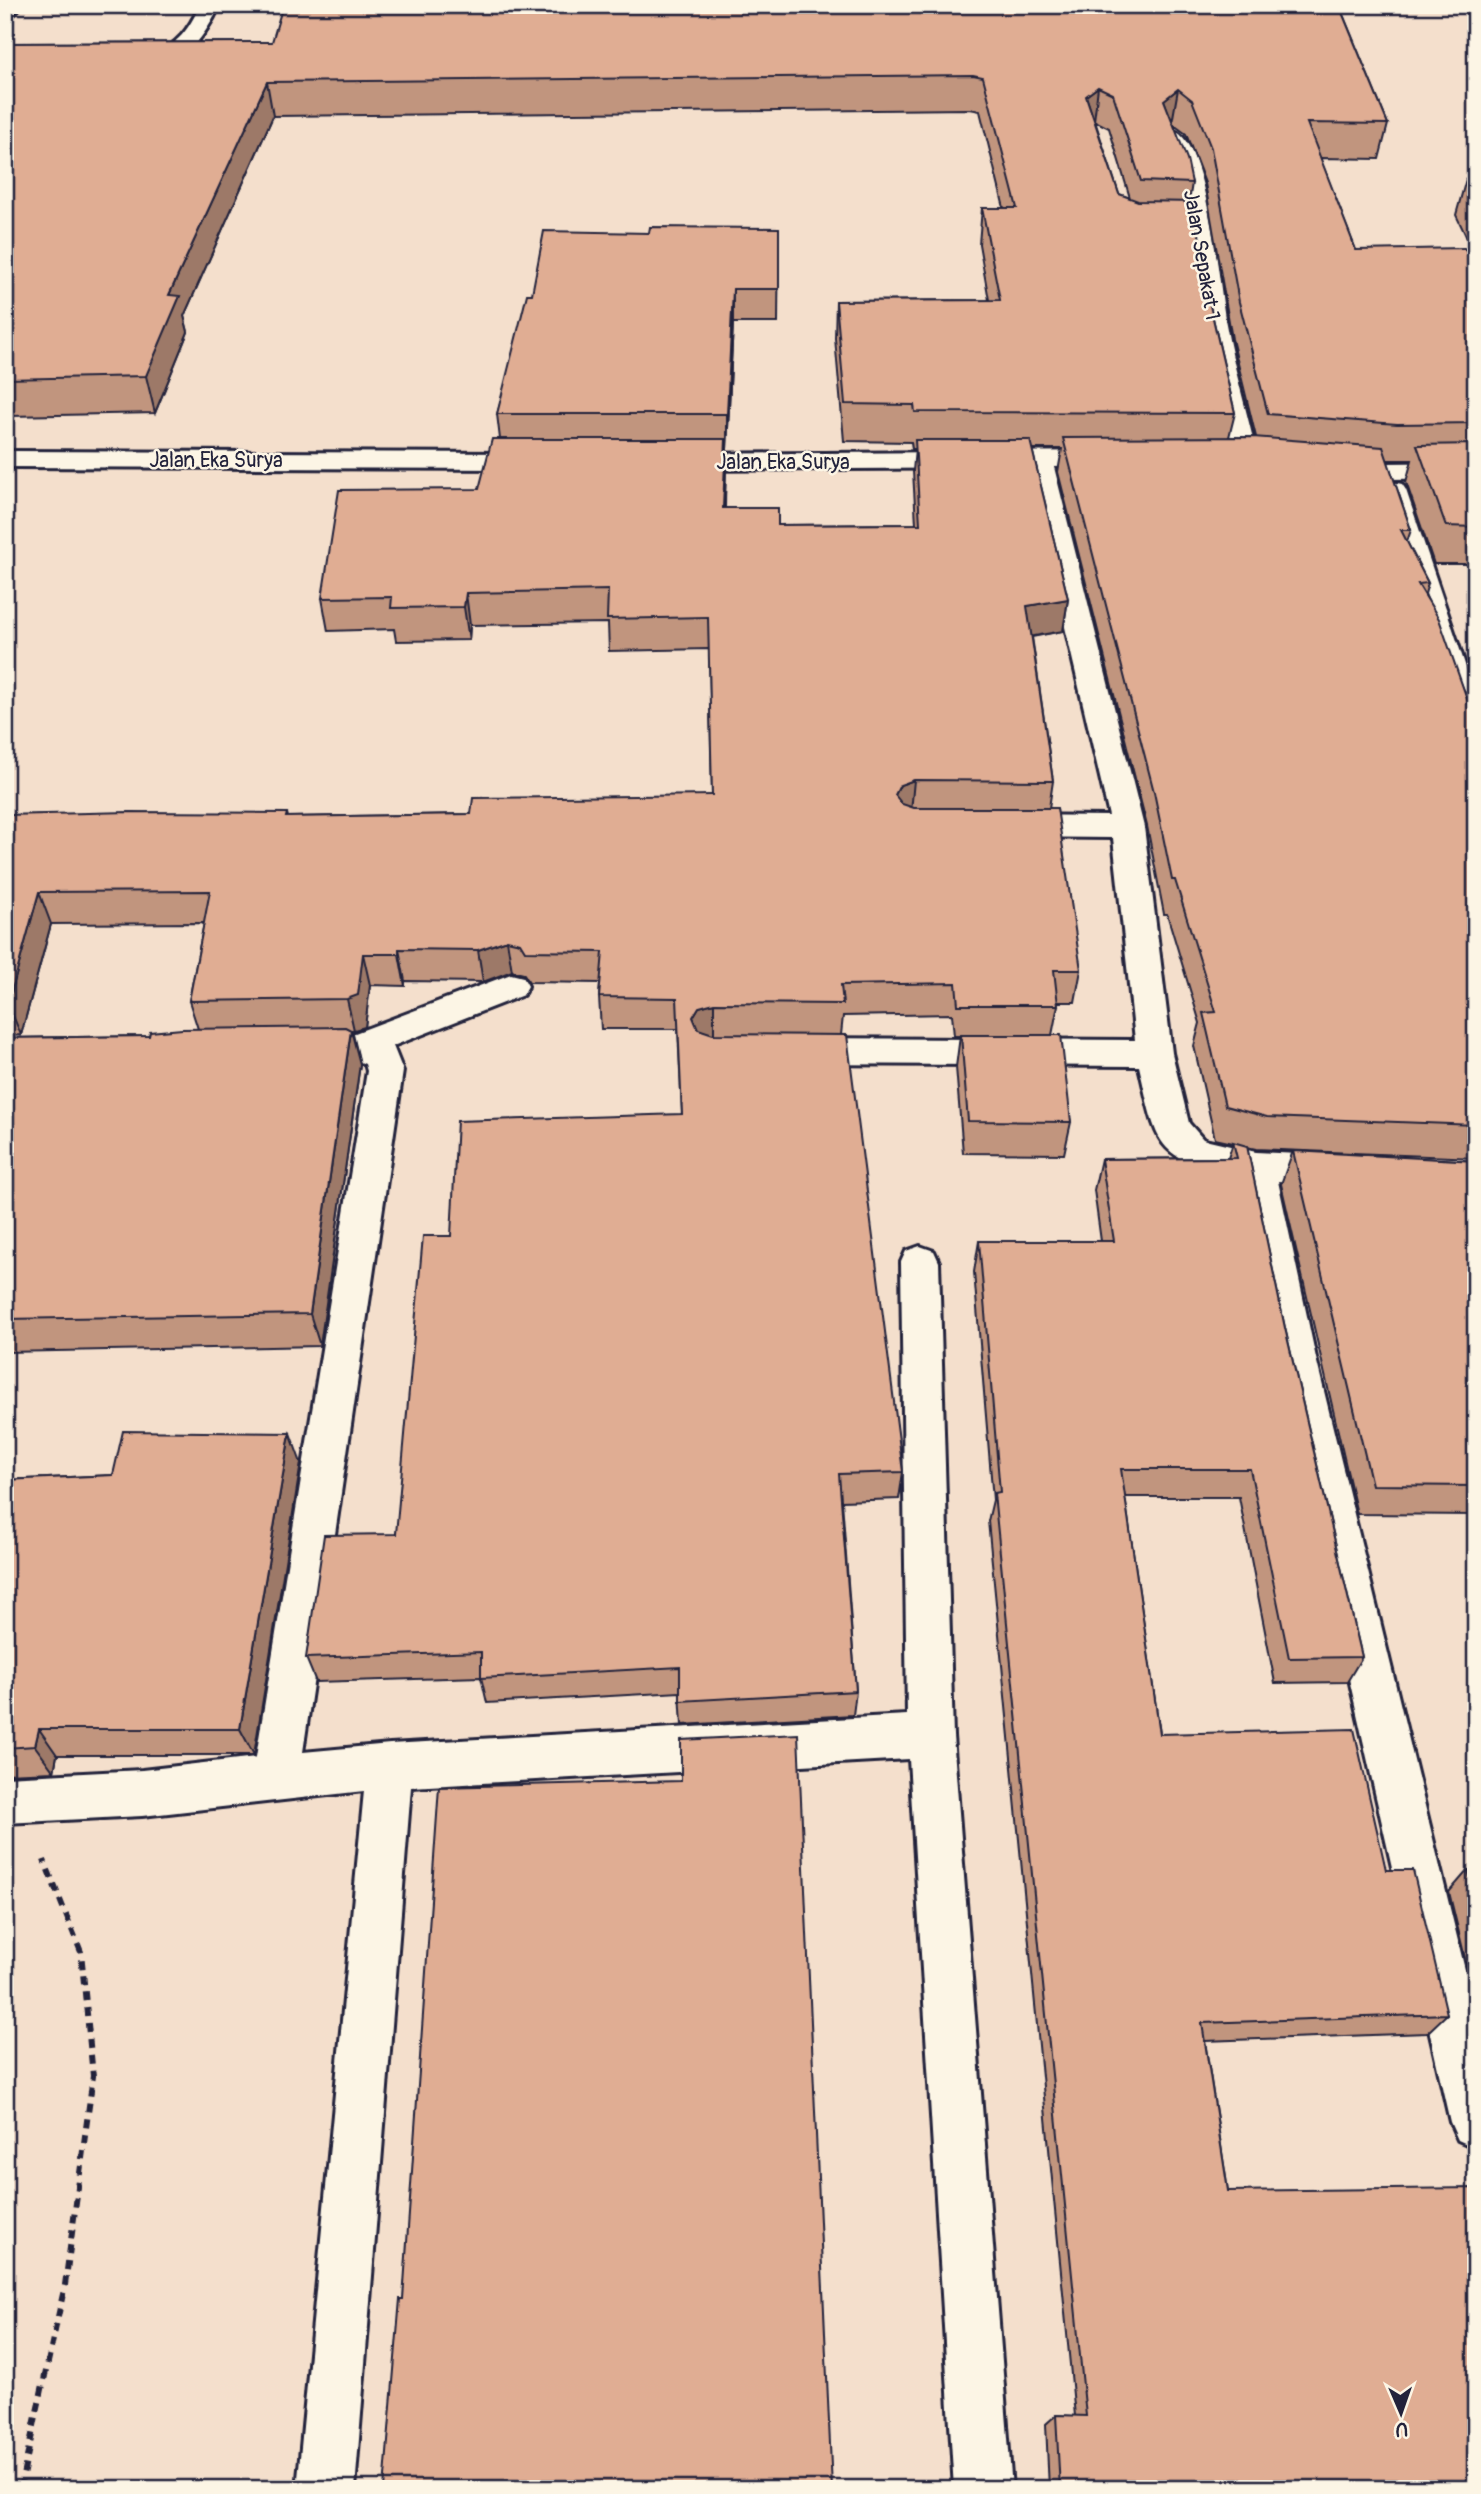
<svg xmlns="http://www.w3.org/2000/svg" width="1481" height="2494" viewBox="0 0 1481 2494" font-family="Pangolin,sans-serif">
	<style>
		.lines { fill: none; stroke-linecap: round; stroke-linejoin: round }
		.minor-casing { stroke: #22223b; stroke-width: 6 }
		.major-casing { stroke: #22223b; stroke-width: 6 }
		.path { stroke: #22223b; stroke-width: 6; stroke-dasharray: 9 7; stroke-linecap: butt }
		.minor { fill: #fcf5e5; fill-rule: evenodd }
		.major { fill: #fedd96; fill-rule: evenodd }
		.wall { fill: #c1957e; stroke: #22223b; stroke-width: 2; fill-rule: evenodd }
		.shaded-wall { fill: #9d7967; stroke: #22223b; stroke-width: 2 }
		.building { fill: #e0ad93; stroke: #22223b; stroke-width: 2 }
		.labels { text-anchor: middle; stroke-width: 5; stroke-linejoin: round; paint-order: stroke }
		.far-street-label { font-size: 21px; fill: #22223b; stroke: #fcf5e5 }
	</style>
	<rect width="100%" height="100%" fill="#f4dfcc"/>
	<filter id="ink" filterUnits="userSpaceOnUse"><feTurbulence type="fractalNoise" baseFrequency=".0143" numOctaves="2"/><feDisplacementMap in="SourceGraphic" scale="14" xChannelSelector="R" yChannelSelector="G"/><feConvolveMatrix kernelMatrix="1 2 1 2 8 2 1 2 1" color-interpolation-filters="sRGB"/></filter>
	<g filter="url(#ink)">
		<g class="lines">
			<defs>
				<g id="minor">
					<path d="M 200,5 L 220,5 C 206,36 176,78 136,68 L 133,64 C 138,57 145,57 153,54 C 178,45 189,29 200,5 Z"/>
					<path d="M 1174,131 C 1207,140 1220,291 1226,324 C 1234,369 1248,415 1258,460 L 1254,466 L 1236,466 L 1232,460 L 1202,324 L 1190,228 L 1183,193 L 1163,138 Z"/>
					<polygon points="5,451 540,453 549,455 553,461 549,467 540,469 5,467"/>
					<path d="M 1114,451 L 1123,453 L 1127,459 L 1123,465 L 1054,467 L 1144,827 L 1172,1053 L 1189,1123 L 1203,1139 L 1209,1141 L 1256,1152 L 1341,1156 L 1354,1160 L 1360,1170 L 1354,1180 L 1341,1184 L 1278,1181 L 1316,1358 L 1476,2015 L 1476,2148 L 1458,2140 L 1450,2122 L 1276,1358 L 1239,1177 C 1154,1157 1158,1148 1139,1066 L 796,1064 L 783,1060 L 778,1051 L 783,1042 L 796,1038 L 1135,1040 L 1113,838 L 1008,837 L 997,834 L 992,826 L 997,818 L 1008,815 L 1109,816 L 1028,468 L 673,470 L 664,468 L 660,462 L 664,456 L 673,454 Z"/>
					<polygon points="1338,459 1386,463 1476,462 1476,478 1386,479 1329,473 1325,467 1329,461"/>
					<polygon points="1392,482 1402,484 1406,490 1476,697 1476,753 1465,750 1461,743 1378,490 1382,484"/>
					<path d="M 511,974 L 523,977 L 528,986 L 523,995 L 393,1046 L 403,1071 L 303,1752 L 390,1744 L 907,1715 L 901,1262 L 906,1251 L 920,1246 L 934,1251 L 939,1262 L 953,1736 L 1012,2489 L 954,2489 L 909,1759 L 411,1787 L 355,2489 L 297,2489 L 364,1791 L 142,1816 L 5,1823 L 5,1777 L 142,1770 L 256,1757 L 367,1071 L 365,1064 C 342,1053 314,1064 289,1056 L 284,1047 L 289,1038 L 302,1034 L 355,1033 Z"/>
				</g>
				<polygon id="major" points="5,5 22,5 12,16 5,18"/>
			</defs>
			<use href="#minor" class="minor-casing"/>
			<use href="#major" class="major-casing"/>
			<polyline class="path" points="20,2489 65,2285 93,2076 81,1952 44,1860"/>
			<use href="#minor" class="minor"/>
			<use href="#major" class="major"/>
		</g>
		<g class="wall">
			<path d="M 1339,5 L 1388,124 L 1379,159 L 1320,158 L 1356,250 L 1476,268 L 1476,564 L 1434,564 L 1406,482 L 1412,460 L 1387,460 L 1411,530 L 1407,542 L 1428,583 L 1425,594 L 1476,720 L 1476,1158 L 1256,1149 L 1247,1147 L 1285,1328 L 1362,1657 L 1347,1682 L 1275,1683 L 1239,1497 L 1125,1497 L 1160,1734 L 1386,1870 L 1447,2014 L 1427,2033 L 1205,2041 L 1228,2191 L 1476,2489 L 1049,2489 L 1046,2424 L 1056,2415 L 1075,2416 L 988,1521 L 993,1500 L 974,1272 L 979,1241 L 1101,1241 L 1094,1190 L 1101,1159 L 1228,1158 L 1233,1143 L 1215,1139 L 1194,1046 L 1200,1023 L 1167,914 L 1164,914 L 1147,826 L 1058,472 L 1062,449 L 1032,449 L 1068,599 L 1063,631 L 1032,637 L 1053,781 L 1049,808 L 1081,970 L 1075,1002 L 1057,1002 L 1058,1005 L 1052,1035 L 1071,1122 L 1064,1154 L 963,1153 L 956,1067 L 960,1036 L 954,1036 L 952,1014 L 843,1016 L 841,1035 L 903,1472 L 899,1499 L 842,1501 L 856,1691 L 853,1715 L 682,1725 L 680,1692 L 487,1703 L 481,1677 L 316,1682 L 306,1658 L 396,1534 L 451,1236 L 682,1114 L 678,1029 L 601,1029 L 599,997 L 600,983 L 529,982 L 524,974 L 512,971 L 483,982 L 405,981 L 405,986 L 370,985 L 365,1027 L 352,1030 L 360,1064 L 320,1346 L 5,1352 L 5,1038 L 149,1036 L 198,1029 L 189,1001 L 204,923 L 51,924 L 21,1035 L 5,1036 L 5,815 L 287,813 L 288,817 L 471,814 L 712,795 L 709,649 L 609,651 L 608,623 L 470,625 L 469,640 L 396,641 L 394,629 L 328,631 L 322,598 L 479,489 L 500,439 L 497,414 L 532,294 L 649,233 L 779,228 L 778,323 L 733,323 L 727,449 L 726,449 L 725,508 L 778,525 L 916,524 L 913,471 L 915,449 L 912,449 L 911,442 L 844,441 L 835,338 L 836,301 L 989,300 L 979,244 L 982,208 L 1004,208 L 980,111 L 970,109 L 273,116 L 184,316 L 188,332 L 155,413 L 10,416 L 5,429 L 5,43 L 272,42 ZM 1095,121 L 1109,128 L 1130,198 L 1119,194 ZM 1174,125 L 1186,134 L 1205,183 L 1232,339 L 1256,437 L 1229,437 L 1235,413 L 1206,288 L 1189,202 L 1192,183 Z"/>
			<polygon points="1466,179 1476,180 1476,257 1456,215"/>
			<polygon points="1293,1151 1476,1161 1476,1515 1357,1514 1281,1184"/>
			<polygon points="301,1463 254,1755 57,1755 54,1772 5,1774 5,1480 113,1475"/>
			<polygon points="1468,1870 1476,1870 1476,2003 1449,1892"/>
		</g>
		<g class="shaded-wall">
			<polygon points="267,82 273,116 184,316 188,332 155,413 146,376 169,295"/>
			<polygon points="1098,87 1094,121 1086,96"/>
			<polygon points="1178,89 1172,123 1164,100"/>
			<polygon points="733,289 733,323 727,449 727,414"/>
			<polygon points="5,400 10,416 5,429"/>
			<polygon points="726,439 726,471 723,540 723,508"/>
			<polygon points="466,593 470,625 469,640 464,607"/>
			<polygon points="1068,599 1063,631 1023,638 1027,606"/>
			<polygon points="914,780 911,812 898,817 895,795 900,785"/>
			<polygon points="39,892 51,924 21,1035 8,1004"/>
			<polygon points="507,940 512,971 483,982 478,950"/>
			<polygon points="399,949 405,981 405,986 399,954"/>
			<polygon points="363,954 370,985 365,1027 354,1030 347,999"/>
			<polygon points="714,1003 714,1034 700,1038 693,1017 699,1007"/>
			<polygon points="351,1030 360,1064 320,1346 310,1314"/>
			<polygon points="290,1433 301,1463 254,1755 240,1729"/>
			<polygon points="39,1729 57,1755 54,1772 35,1746"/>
		</g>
		<g class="building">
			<polygon points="283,5 1339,5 1388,124 1307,123 1356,250 1464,248 1476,268 1476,423 1397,424 1268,414 1239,302 1211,148 1192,100 1178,89 1164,100 1187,159 1192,183 1141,181 1113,94 1098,87 1086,96 1119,194 1138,201 1195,202 1206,288 1235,413 915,412 914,405 845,404 836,301 1000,300 982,208 1017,208 983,77 973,75 267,82 169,295 180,296 146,376 5,379 5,43 272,42"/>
			<polygon points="1466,179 1476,180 1476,199"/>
			<polygon points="650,227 779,228 779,289 733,289 727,414 497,414 527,294 532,294 544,231 649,233"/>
			<polygon points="1253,437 1383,447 1411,530 1401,530 1428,583 1418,584 1439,619 1471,710 1476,720 1476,1125 1267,1117 1225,1106 1203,1013 1216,1012 1175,880 1172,880 1154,792 1063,438"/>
			<polygon points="492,439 726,439 723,508 778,508 778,525 920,524 915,440 1030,440 1068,599 1027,606 1053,781 914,780 900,785 895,795 902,804 914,808 1057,808 1081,970 1054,970 1058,1005 958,1005 956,983 841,985 843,1004 714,1003 699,1007 693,1017 698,1029 713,1034 847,1035 903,1472 839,1474 856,1691 680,1701 680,1667 481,1678 481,1652 306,1658 324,1535 396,1534 423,1236 451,1236 457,1121 682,1114 677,998 599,997 603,952 525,951 520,943 507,940 478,950 399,949 399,954 363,954 358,995 347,999 189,1001 210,891 39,892 8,1004 5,1004 5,815 130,812 287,813 286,817 471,814 473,798 712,795 708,617 607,619 608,590 466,593 464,607 391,608 392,597 322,598 339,490 479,489"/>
			<polygon points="1476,444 1476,527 1446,526 1417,445"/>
			<polygon points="345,1027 351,1030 310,1314 5,1319 5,1038 149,1036 150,1032 182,1029"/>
			<polygon points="961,1035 1061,1035 1071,1122 968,1121"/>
			<polygon points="1233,1142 1247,1146 1285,1328 1362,1657 1289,1658 1250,1469 1121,1469 1160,1734 1354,1729 1386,1870 1413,1870 1447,2014 1202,2023 1228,2191 1476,2188 1476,2489 1060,2489 1056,2415 1086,2416 994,1493 1000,1492 979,1241 1114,1241 1101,1159 1237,1158"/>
			<polygon points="1293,1151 1476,1161 1476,1486 1372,1485"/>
			<polygon points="123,1431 290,1433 240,1729 39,1729 35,1746 5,1748 5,1480 113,1475"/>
			<polygon points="798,1734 832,2489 384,2489 400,2299 403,2299 439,1787 681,1781 681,1740"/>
			<polygon points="1468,1870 1476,1870 1476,1901"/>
		</g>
	</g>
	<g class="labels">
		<g class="far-street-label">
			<text transform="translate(1202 255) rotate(80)" y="7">Jalan Sepakat 1</text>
			<text x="216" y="467">Jalan Eka Surya</text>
			<text x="783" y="469">Jalan Eka Surya</text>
		</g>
	</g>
	<rect width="1481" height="2494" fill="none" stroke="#fcf5e5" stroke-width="28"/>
	<rect x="14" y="14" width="1453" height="2466" fill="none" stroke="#22223b" stroke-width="2.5" filter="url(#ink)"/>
	<g transform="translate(1401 2413) rotate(178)" stroke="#fcf5e5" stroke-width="5" paint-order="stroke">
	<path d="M0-5L12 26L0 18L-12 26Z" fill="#22223b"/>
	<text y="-10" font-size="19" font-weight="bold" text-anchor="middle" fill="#22223b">U</text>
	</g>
</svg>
